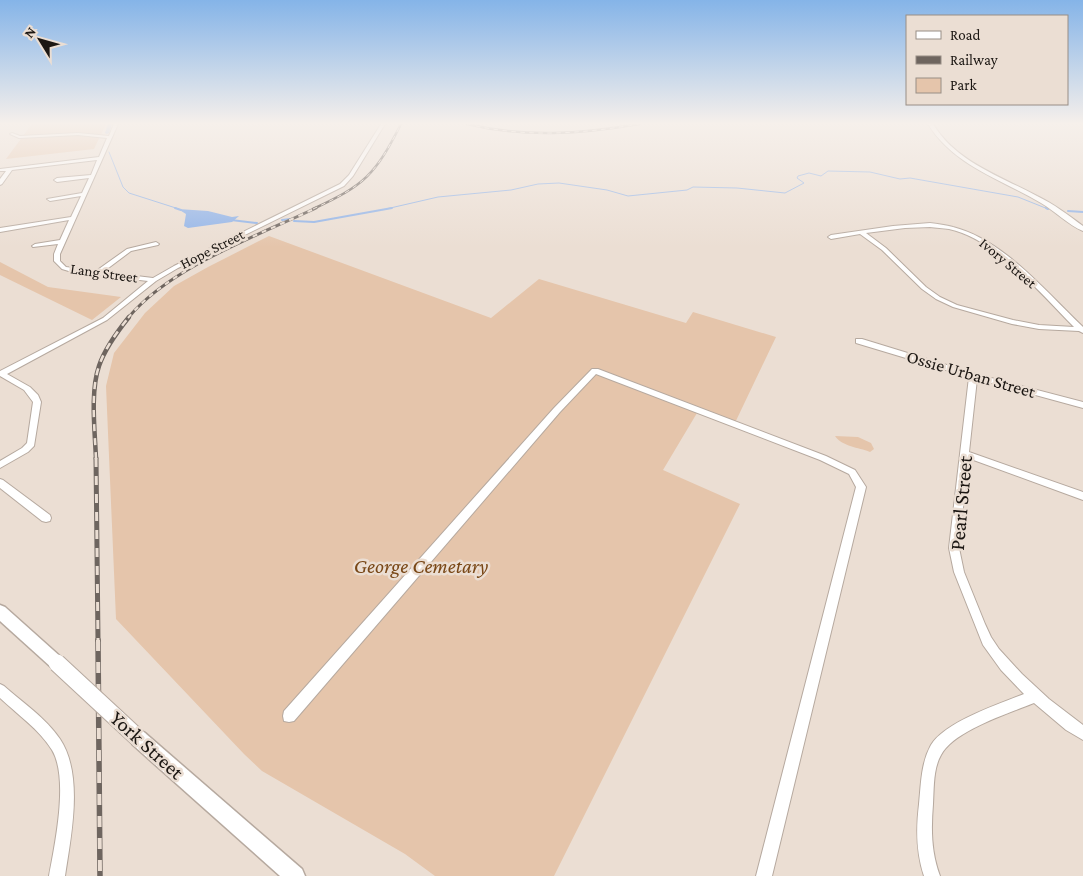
<svg xmlns="http://www.w3.org/2000/svg" width="1083" height="876" viewBox="0 0 1083 876" font-family="'Crimson Pro',serif">
	<style>
		.green { fill: #e5c5ab }
		.water { fill: #92b4e8 }
		.lines { fill: none; stroke-linecap: round; stroke-linejoin: round }
		.stream-far1 { stroke: #92b4e8; stroke-width: 1 }
		.stream { stroke: #92b4e8; stroke-width: 2 }
		.canal { fill: #92b4e8; fill-rule: evenodd }
		.minor-casing { stroke: #b6a99f; stroke-width: 2 }
		.tertiary-casing { stroke: #b6a99f; stroke-width: 2 }
		.secondary-casing { stroke: #b6a99f; stroke-width: 3 }
		.minor { fill: #fff; fill-rule: evenodd }
		.tertiary { fill: #fff; fill-rule: evenodd }
		.secondary { fill: #fff; fill-rule: evenodd }
		.rail-far4-casing { stroke: #6e655f; stroke-width: 2.5 }
		.rail-far3-casing { stroke: #6e655f; stroke-width: 3 }
		.rail-far2-casing { stroke: #6e655f; stroke-width: 4.5 }
		.rail-far1-casing { stroke: #6e655f; stroke-width: 5 }
		.rail-casing { stroke: #6e655f; stroke-width: 5.5 }
		.rail-far4 { stroke: #ebded3; stroke-width: 1; stroke-dasharray: 4.5; stroke-linecap: butt }
		.rail-far3 { stroke: #ebded3; stroke-width: 2; stroke-dasharray: 5; stroke-linecap: butt }
		.rail-far2 { stroke: #ebded3; stroke-width: 2.5; stroke-dasharray: 7; stroke-linecap: butt }
		.rail-far1 { stroke: #ebded3; stroke-width: 3; stroke-dasharray: 9; stroke-linecap: butt }
		.rail { stroke: #ebded3; stroke-width: 4; stroke-dasharray: 11; stroke-linecap: butt }
		.secondary-bridge-casing { stroke: #b6a99f; stroke-width: 19; stroke-linecap: butt }
		.secondary-bridge { stroke: #fff; stroke-width: 17 }
		.labels { text-anchor: middle; stroke-width: 5; stroke-linejoin: round; paint-order: stroke }
		.far-street-label { font-size: 15px; fill: #1c1713; stroke: #ebded3 }
		.street-label { font-size: 18px; fill: #1c1713; stroke: #ebded3 }
		.near-street-label { font-size: 21px; fill: #1c1713; stroke: #ebded3 }
		.near-park-label { font-size: 21px; font-style: italic; fill: #794716; stroke: #ebded3 }
	</style>
	<rect width="100%" height="100%" fill="#ebded3"/>
	<g class="green">
		<polygon points="32,124 106,124 94,149 6,159"/>
		<polygon points="269,236 491,318 539,279 686,323 693,312 776,337 733,427 697,413 663,470 740,504 554,876 435,876 405,854 262,771 244,754 116,619 106,386 114,353 145,313 174,286 208,267"/>
		<polygon points="0,262 48,287 121,297 92,320 0,275"/>
		<path d="M 835,436 L 858,437 L 871,443 L 874,449 L 870,452 C 858,447 843,447 835,436 Z"/>
	</g>
	<polygon class="water" points="178,209 208,211 232,217 239,216 232,222 188,228 184,226 186,214"/>
	<g class="lines">
		<g class="stream-far1">
			<polyline points="109,152 123,187 129,193 179,209"/>
			<polyline points="386,209 438,197 511,190 538,184 559,183 607,190 628,196 687,190 693,187 737,188 785,193 804,183 797,178 798,176 809,173 821,176 828,171 870,172 900,179 910,178 1018,197 1048,209"/>
		</g>
		<g class="stream">
			<polyline points="175,208 181,210"/>
			<polyline points="1046,208 1048,209"/>
			<polyline points="1068,211 1083,212"/>
			<polyline points="231,220 257,223"/>
			<polyline points="282,220 290,219"/>
			<polyline points="294,221 314,222 392,208"/>
		</g>
		<polygon class="canal" points="108,124 112,124 109,133 107,134 105,133"/>
		<defs>
			<g id="minor">
				<polygon points="114,124 118,124 60,254 60,261 66,267 96,271 127,249 156,242 159,244 158,245 131,251 103,272 153,278 174,266 340,184 349,175 381,124 385,124 353,176 344,186 178,268 156,281 107,320 7,374 30,387 38,395 41,402 34,446 28,452 0,468 0,461 22,448 27,443 33,402 24,390 0,376 0,371 103,318 148,281 72,272 62,269 54,261 54,254 58,244 33,247 32,246 35,244 60,240 69,220 0,232 0,228 71,217 81,196 50,201 47,199 82,193 89,178 57,182 54,180 57,178 91,175 97,160 12,170 2,184 0,185 0,179 6,171 0,171 0,169 99,157 107,138 78,135 19,138 10,134 12,133 20,136 78,133 109,136"/>
				<path d="M 930,223 C 938,224 946,225 953,227 C 1004,240 1046,292 1083,327 L 1083,333 L 1079,331 L 1039,329 L 1012,324 L 953,307 L 936,299 L 922,289 L 882,250 L 860,234 L 831,239 L 828,237 L 831,235 L 893,226 ZM 930,227 C 936,228 943,228 949,229 C 996,239 1041,294 1074,327 L 1039,325 L 1013,320 L 957,305 L 940,297 L 926,287 L 886,248 L 866,233 L 905,228 Z"/>
				<path d="M 856,339 L 862,339 L 976,374 L 1083,402 L 1083,408 L 977,379 L 969,452 L 1083,492 L 1083,500 L 968,458 L 959,548 L 964,572 L 985,624 L 991,637 L 999,649 L 1022,674 L 1049,699 L 1083,725 L 1083,740 L 1066,730 L 1034,703 C 1009,713 953,731 941,755 C 933,769 934,788 933,804 C 931,829 931,852 940,876 L 924,876 C 916,852 916,829 919,804 C 921,784 921,763 931,745 C 945,722 999,704 1024,694 L 1001,670 L 983,645 L 954,572 L 949,548 L 969,377 L 856,343 Z"/>
				<polygon points="592,369 598,369 826,456 855,470 866,487 772,876 756,876 856,487 849,474 820,460 596,374 560,412 294,721 289,722 284,721 283,716 284,711 554,408"/>
				<polygon points="0,479 3,480 50,515 51,518 50,521 46,522 42,521 0,488"/>
				<path d="M 0,684 L 4,686 C 23,703 46,718 60,739 C 84,775 71,836 65,876 L 49,876 C 55,844 69,778 52,750 C 39,729 18,715 0,698 Z"/>
			</g>
			<path id="tertiary" d="M 928,124 L 933,124 C 956,162 1000,176 1037,196 C 1054,204 1068,215 1083,226 L 1083,231 C 1068,225 1055,211 1041,203 C 1001,179 954,166 928,124 Z"/>
			<g id="secondary">
				<polygon points="0,605 5,607 62,658 65,663 62,668 57,671 52,668 0,621"/>
				<polygon points="139,731 145,733 302,869 305,876 280,876 133,745 131,739 133,733"/>
			</g>
		</defs>
		<use href="#minor" class="minor-casing"/>
		<use href="#tertiary" class="tertiary-casing"/>
		<use href="#secondary" class="secondary-casing"/>
		<use href="#minor" class="minor"/>
		<use href="#tertiary" class="tertiary"/>
		<use href="#secondary" class="secondary"/>
		<defs>
			<g id="rail-far4">
				<path d="M 467,124 C 525,138 581,134 639,124"/>
				<path d="M 313,209 C 365,185 375,175 401,124"/>
			</g>
			<path id="rail-far3" d="M 128,318 C 170,267 257,236 316,208"/>
			<path id="rail-far2" d="M 96,459 C 95,432 90,392 99,366 C 105,348 117,332 129,317"/>
			<polyline id="rail-far1" points="96,458 98,641"/>
			<polyline id="rail" points="98,640 100,876"/>
		</defs>
		<use href="#rail-far4" class="rail-far4-casing"/>
		<use href="#rail-far3" class="rail-far3-casing"/>
		<use href="#rail-far2" class="rail-far2-casing"/>
		<use href="#rail-far1" class="rail-far1-casing"/>
		<use href="#rail" class="rail-casing"/>
		<use href="#rail-far4" class="rail-far4"/>
		<use href="#rail-far3" class="rail-far3"/>
		<use href="#rail-far2" class="rail-far2"/>
		<use href="#rail-far1" class="rail-far1"/>
		<use href="#rail" class="rail"/>
		<defs>
			<polyline id="secondary-bridge" points="57,663 139,739"/>
		</defs>
		<use href="#secondary-bridge" class="secondary-bridge-casing"/>
		<use href="#secondary-bridge" class="secondary-bridge"/>
	</g>
	<linearGradient id="sky" x2="0" y2="1"><stop stop-color="#85b4e8"/><stop offset="0.5" stop-color="#f6f0eb"/><stop offset="1" stop-color="#f6f0eb" stop-opacity="0"/></linearGradient>
	<rect width="1083" height="247" fill="url(#sky)"/>
	<g class="labels">
		<g class="far-street-label">
			<text transform="translate(212 249) rotate(-27)" y="5">Hope Street</text>
			<text transform="translate(1008 263) rotate(40)" y="5">Ivory Street</text>
			<text transform="translate(104 273) rotate(8)" y="5">Lang Street</text>
		</g>
		<g class="street-label">
			<text transform="translate(971 374) rotate(16)" y="6">Ossie Urban Street</text>
		</g>
		<g class="near-street-label">
			<text transform="translate(961 503) rotate(-85)" y="7">Pearl Street</text>
			<text transform="translate(147 745) rotate(42)" y="7">York Street</text>
		</g>
		<g class="near-park-label">
			<text x="421" y="573">George Cemetary</text>
		</g>
	</g>
	<rect x="906" y="15" width="162" height="90" fill="#ebded3" stroke="#988e86"/>
	<rect x="916" y="31" width="25" height="8" fill="#ffffff" stroke="#988e86"/>
	<text x="950" y="40" font-size="15" fill="#1c1713">Road</text>
	<rect x="916" y="56" width="25" height="8" fill="#6e655f" stroke="#988e86"/>
	<text x="950" y="65" font-size="15" fill="#1c1713">Railway</text>
	<rect x="916" y="78" width="25" height="15" fill="#e5c5ab" stroke="#988e86"/>
	<text x="950" y="90" font-size="15" fill="#1c1713">Park</text>
	<g transform="translate(40 40) rotate(307)" stroke="#ebded3" stroke-width="4" paint-order="stroke">
	<path d="M0-4L9 19L0 12L-9 19Z" fill="#1c1713"/>
	<text y="-8" font-size="14" font-weight="bold" text-anchor="middle" fill="#1c1713">N</text>
	</g>
</svg>
